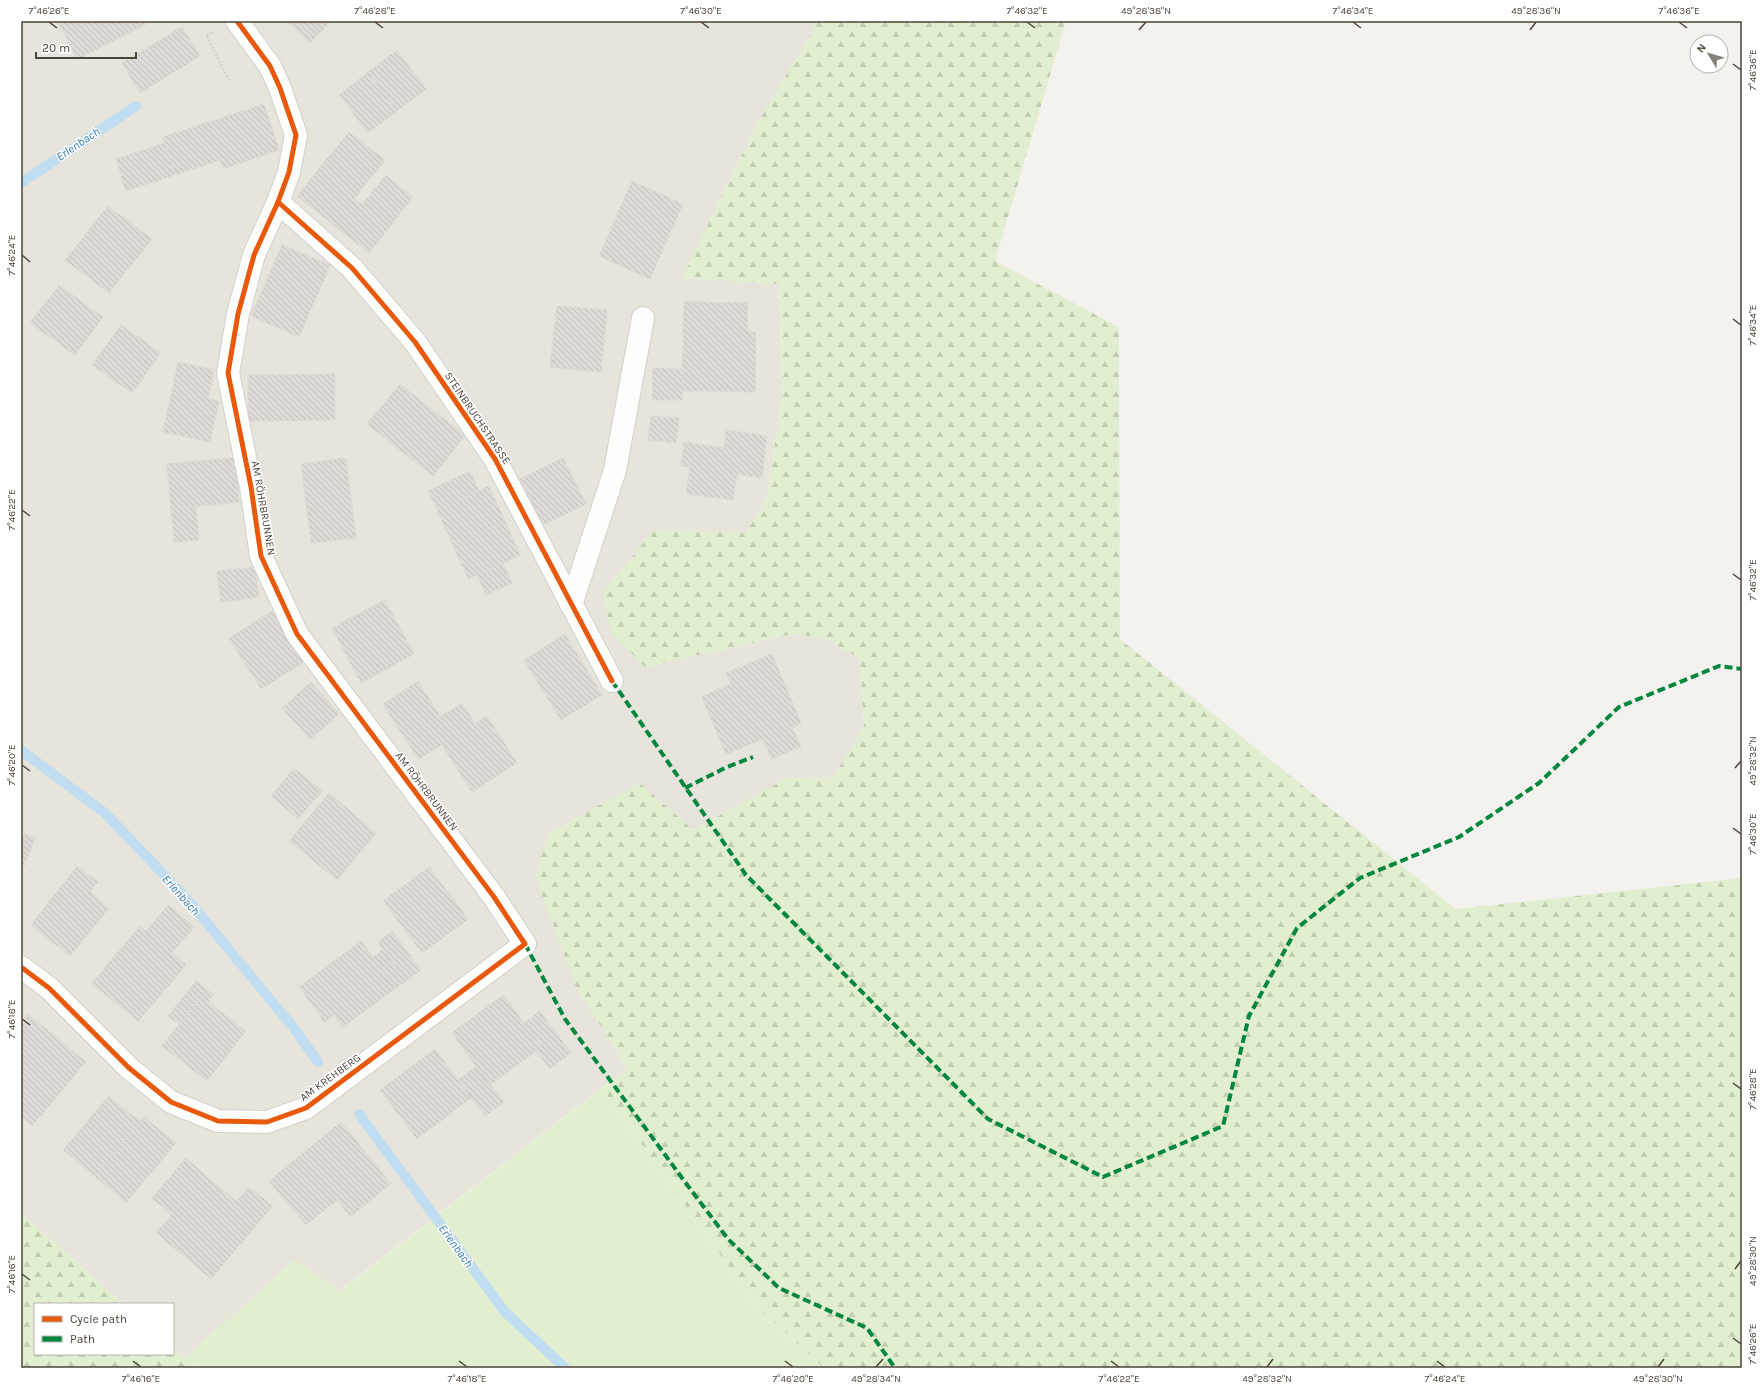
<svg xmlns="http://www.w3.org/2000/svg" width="1763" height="1389" viewBox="0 0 1763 1389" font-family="Karla,sans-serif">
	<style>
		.residential { fill: #e7e4dc }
		.grass { fill: #e1eecf }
		.forest { fill: url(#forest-firs) }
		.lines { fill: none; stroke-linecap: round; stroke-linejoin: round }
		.stream { stroke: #c0ddf1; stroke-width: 10 }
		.building { fill: url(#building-back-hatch); stroke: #dcd9d4 }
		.street-casing { stroke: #d2d0cb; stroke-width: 24 }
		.path { stroke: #d3d2cc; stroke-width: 2.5; stroke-dasharray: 2 2; stroke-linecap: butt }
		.street { stroke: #fdfdfc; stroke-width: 22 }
		.quiet { stroke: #00873e; stroke-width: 4; stroke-dasharray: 8 4; stroke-linecap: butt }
		.cycleway-casing { stroke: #fff; stroke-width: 8 }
		.cycleway { stroke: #e8590c; stroke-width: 5 }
		.ticks { fill: none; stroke: #4b4439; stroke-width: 1.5 }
		.labels { text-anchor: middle; stroke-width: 3; stroke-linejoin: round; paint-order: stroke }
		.street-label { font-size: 11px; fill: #4b4439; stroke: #fff }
		.water-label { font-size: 12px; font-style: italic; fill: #2e7ab2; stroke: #fff }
		.neatline { fill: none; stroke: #4b4439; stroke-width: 1.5 }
		.ticks-label { font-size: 10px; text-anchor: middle; fill: #4b4439 }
	</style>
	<defs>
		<pattern id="forest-firs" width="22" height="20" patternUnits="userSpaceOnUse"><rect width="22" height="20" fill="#e1eecf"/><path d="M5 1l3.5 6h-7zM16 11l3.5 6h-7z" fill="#c3cdb2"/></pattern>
		<pattern id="building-back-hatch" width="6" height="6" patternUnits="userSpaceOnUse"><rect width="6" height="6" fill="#dedbd6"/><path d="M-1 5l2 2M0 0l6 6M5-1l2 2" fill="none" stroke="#c0bdb8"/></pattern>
	</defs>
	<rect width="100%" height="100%" fill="#f4f2ee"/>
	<polygon class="residential" points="21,21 819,21 758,122 682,278 779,284 782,396 767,497 746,533 653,531 645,667 793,634 825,638 860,659 864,727 833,778 787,778 693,830 575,985 627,1068 339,1291 295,1260 185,1358 173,1348 173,1304 124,1304 21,1213"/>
	<polygon class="grass" points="602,1088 757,1306 824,1368 198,1368 185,1358 295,1260 340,1291"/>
	<g class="forest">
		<polygon points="819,21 1066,21 995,261 1119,327 1120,639 1456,909 1742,878 1742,1368 824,1368 757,1306 602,1088 627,1068 575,985 535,876 549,833 640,783 693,830 787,778 833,777 864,727 860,659 825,638 793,634 645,667 611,632 603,593 653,531 746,533 767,497 782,396 779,284 682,278 758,122"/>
		<polygon points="21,1213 124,1304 35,1304 35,1354 173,1354 173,1348 198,1368 21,1368"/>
	</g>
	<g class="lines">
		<g class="stream">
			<polyline points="21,183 136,106"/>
			<polyline points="21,750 105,813 188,900 293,1027 318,1062"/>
			<polyline points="359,1114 505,1312 565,1368"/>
		</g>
	</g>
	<g class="building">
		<polygon points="58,21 152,21 77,59"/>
		<polygon points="287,21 332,21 309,43"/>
		<polygon points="182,27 200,56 140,93 122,63"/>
		<polygon points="397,50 426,89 397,111 368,72"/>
		<polygon points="368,72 397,111 368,133 339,95"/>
		<polygon points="264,104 279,150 223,169 220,160 175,175 163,137"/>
		<polygon points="349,132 385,160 354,199 362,205 386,175 413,197 369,253 297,196"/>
		<polygon points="165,143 175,175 126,191 116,159"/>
		<polygon points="632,181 683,204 650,279 599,256"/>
		<polygon points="108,206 152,239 109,293 65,260"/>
		<polygon points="282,245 330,265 299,337 251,316"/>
		<polygon points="59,285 103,317 75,355 30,323"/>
		<polygon points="684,302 748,303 747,332 756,332 755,392 682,391"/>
		<polygon points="557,306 607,310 601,372 550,367"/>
		<polygon points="121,325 161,353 132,393 92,365"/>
		<polygon points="178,362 214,370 208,399 219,401 210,442 163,432"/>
		<polygon points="653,368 683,369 682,400 652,400"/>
		<polygon points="335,374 335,420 248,421 248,375"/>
		<polygon points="400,384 465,436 433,476 367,424"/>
		<polygon points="651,416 679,418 676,443 648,440"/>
		<polygon points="726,430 767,436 762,478 737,474 733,500 686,494 690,467 681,466 684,442 724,448"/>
		<polygon points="235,458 239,502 171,509 167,464"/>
		<polygon points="346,458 356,538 311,543 301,464"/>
		<polygon points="563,458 586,504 543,525 520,479"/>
		<polygon points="470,471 479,491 437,510 428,491"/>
		<polygon points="489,486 505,521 453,545 437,510"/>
		<polygon points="196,506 199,540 174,542 171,509"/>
		<polygon points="505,521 520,555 468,579 453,545"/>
		<polygon points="503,563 512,583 486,595 477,575"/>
		<polygon points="255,567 259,597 221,602 217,571"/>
		<polygon points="385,600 414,654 361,683 332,628"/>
		<polygon points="272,611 304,662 261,689 229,638"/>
		<polygon points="565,634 602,695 561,720 524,660"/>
		<polygon points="772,654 801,723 792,727 801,747 771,759 763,739 726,754 702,697 731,684 726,673"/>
		<polygon points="418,681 440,716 405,739 383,704"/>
		<polygon points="311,682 339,714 310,740 282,708"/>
		<polygon points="462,703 475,723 487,716 517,763 472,792 442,745 419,759 405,739"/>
		<polygon points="294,768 322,791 298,819 271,796"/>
		<polygon points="329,793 376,833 337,880 289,841"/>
		<polygon points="21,833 35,838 21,874"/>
		<polygon points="77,866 98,882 90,892 109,908 70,956 31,925"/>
		<polygon points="429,867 468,919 422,953 383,901"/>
		<polygon points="168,905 194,927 172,953 186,965 138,1022 92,983 140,926 146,931"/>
		<polygon points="392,931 421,970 406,981 378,942"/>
		<polygon points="361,941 396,988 343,1027 334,1015 324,1022 299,987"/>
		<polygon points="383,949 406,981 396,988 373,957"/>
		<polygon points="196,981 214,995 208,1002 201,997 179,1024 168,1016"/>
		<polygon points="503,995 542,1047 490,1085 452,1033"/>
		<polygon points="201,997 246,1031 207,1081 162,1046"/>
		<polygon points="540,1011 571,1053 550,1069 536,1051 542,1047 524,1023"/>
		<polygon points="28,1014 86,1062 32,1126 21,1116 21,1023"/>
		<polygon points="435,1049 471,1098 417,1139 380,1090"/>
		<polygon points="477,1066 504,1102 485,1116 458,1080"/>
		<polygon points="109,1096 140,1122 95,1176 63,1150"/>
		<polygon points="144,1117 176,1143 126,1203 95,1176"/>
		<polygon points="341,1122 391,1184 350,1217 337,1200 306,1225 269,1181"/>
		<polygon points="186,1158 205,1175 172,1215 152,1198"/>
		<polygon points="205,1175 260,1221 211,1279 156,1233"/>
		<polygon points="249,1187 273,1206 260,1221 237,1201"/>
	</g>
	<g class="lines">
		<defs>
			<g id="street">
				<polyline points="278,202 352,268 415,342 495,459 612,681"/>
				<polyline points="571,605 615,470 643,318"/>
				<polyline points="21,967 49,988 129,1068 171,1102 218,1121 267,1122 306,1108 525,944 494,897 297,634 261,556 251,487 228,373 238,314 254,255 278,202 289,172 296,135 280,88 270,66 237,21"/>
			</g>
		</defs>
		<use href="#street" class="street-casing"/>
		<polyline class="path" points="212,32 206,35 230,82"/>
		<use href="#street" class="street"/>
		<g class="quiet">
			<polyline points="612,681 746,875 988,1119 1103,1177 1223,1126 1249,1016 1297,928 1360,878 1459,837 1539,783 1619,707 1719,666 1742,669"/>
			<polyline points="685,788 727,767 753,757"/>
			<polyline points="525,944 565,1019 688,1186 728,1239 779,1288 867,1328 895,1368"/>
		</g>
		<defs>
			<g id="cycleway">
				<polyline points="278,202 352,268 415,342 495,459 612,681"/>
				<polyline points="21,967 49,988 129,1068 171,1102 218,1121 267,1122 306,1108 525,944 494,897 297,634 261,556 251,487 228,373 238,314 254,255 278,202 289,172 296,135 280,88 270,66 237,21"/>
			</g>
		</defs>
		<use href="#cycleway" class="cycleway-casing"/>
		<use href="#cycleway" class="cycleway"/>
	</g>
	<path class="ticks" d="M 49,22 L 57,28M 375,22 L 383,28M 701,22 L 709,28M 1027,22 L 1035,28M 1353,22 L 1361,28M 1679,22 L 1687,28M 1139,30 L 1146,22M 1530,30 L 1536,22M 1733,64 L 1741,70M 22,255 L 30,262M 1733,319 L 1741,325M 22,510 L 30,516M 1733,574 L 1741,580M 22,765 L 30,771M 1735,768 L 1741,761M 1733,828 L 1741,834M 22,1019 L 30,1025M 1733,1083 L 1741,1089M 1735,1269 L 1741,1261M 22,1274 L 30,1280M 1733,1338 L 1741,1344M 133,1361 L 141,1367M 459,1361 L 467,1367M 785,1361 L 793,1367M 1111,1361 L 1119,1367M 1437,1361 L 1445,1367M 876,1367 L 883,1359M 1267,1367 L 1273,1359M 1658,1367 L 1664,1359"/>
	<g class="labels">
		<g class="street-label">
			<text transform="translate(478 418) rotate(56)" y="4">STEINBRUCHSTRASSE</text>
			<text transform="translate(264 508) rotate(80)" y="4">AM RÖHRBRUNNEN</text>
			<text transform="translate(427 791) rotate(53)" y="4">AM RÖHRBRUNNEN</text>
			<text transform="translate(330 1077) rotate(-36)" y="4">AM KREHBERG</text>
		</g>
		<g class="water-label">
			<text transform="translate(78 144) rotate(-34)" y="4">Erlenbach</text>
			<text transform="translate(181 895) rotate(48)" y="4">Erlenbach</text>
			<text transform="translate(456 1246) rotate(54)" y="4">Erlenbach</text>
		</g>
	</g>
	<rect width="1763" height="1389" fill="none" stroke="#ffffff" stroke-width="44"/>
	<rect x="34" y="1303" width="140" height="52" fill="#ffffff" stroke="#b7b4b0"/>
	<rect x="42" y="1316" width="20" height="6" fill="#e8590c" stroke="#b7b4b0"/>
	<text x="70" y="1323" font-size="12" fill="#4b4439">Cycle path</text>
	<rect x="42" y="1336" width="20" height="6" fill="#00873e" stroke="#b7b4b0"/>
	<text x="70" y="1343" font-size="12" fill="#4b4439">Path</text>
	<g transform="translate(1709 54) rotate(308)"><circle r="19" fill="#ffffff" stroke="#b7b4b0"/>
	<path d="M0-3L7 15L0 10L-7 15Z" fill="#868178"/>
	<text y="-6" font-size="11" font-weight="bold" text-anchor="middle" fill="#4b4439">N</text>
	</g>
	<path d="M36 52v6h100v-6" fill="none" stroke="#4b4439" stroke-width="2"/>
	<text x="42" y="52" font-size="12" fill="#4b4439" stroke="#ffffff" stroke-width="3" paint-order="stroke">20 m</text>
	<rect x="22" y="22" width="1719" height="1345" class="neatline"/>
	<g class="ticks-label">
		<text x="49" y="14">7°46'26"E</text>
		<text x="375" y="14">7°46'28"E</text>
		<text x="701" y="14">7°46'30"E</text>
		<text x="1027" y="14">7°46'32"E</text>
		<text x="1146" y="14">49°28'38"N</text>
		<text x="1353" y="14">7°46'34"E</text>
		<text x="1536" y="14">49°28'36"N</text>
		<text x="1679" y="14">7°46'36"E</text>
		<text transform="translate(1752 70) rotate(-90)" y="4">7°46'36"E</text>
		<text transform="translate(11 255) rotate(-90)" y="4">7°46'24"E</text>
		<text transform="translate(1752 325) rotate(-90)" y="4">7°46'34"E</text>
		<text transform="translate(11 510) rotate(-90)" y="4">7°46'22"E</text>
		<text transform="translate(1752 580) rotate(-90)" y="4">7°46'32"E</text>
		<text transform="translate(1752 761) rotate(-90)" y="4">49°28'32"N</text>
		<text transform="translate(11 765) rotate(-90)" y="4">7°46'20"E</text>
		<text transform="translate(1752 834) rotate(-90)" y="4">7°46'30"E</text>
		<text transform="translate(11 1019) rotate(-90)" y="4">7°46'18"E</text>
		<text transform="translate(1752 1089) rotate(-90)" y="4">7°46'28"E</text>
		<text transform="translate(1752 1261) rotate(-90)" y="4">49°28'30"N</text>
		<text transform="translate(11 1274) rotate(-90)" y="4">7°46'16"E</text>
		<text transform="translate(1752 1344) rotate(-90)" y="4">7°46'26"E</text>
		<text x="141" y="1382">7°46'16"E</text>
		<text x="467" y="1382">7°46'18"E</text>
		<text x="793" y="1382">7°46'20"E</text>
		<text x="876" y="1382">49°28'34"N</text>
		<text x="1119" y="1382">7°46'22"E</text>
		<text x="1267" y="1382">49°28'32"N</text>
		<text x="1445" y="1382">7°46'24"E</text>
		<text x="1658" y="1382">49°28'30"N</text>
	</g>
</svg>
